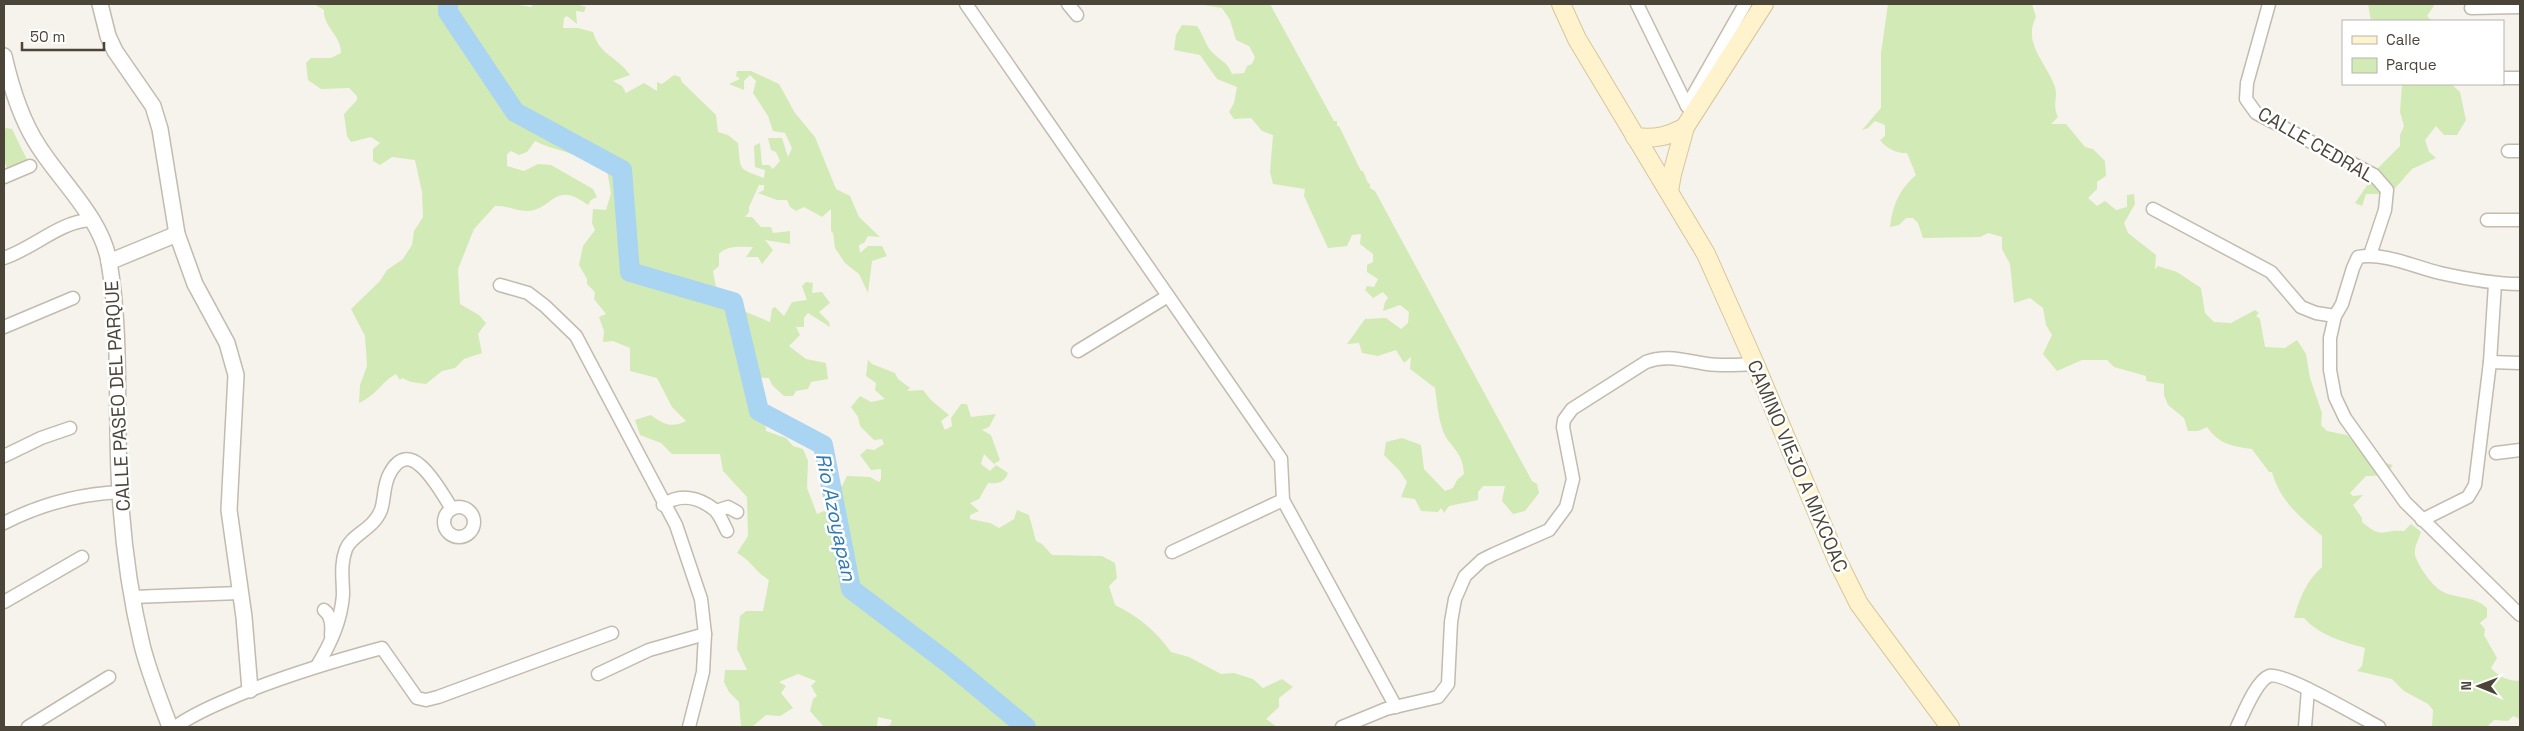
<svg xmlns="http://www.w3.org/2000/svg" width="2524" height="731" viewBox="0 0 2524 731" font-family="'Space Grotesk',sans-serif">
	<style>
		.green { fill: #d2eab5 }
		.lines { fill: none; stroke-linecap: round; stroke-linejoin: round }
		.river { stroke: #a9d4f2; stroke-width: 20 }
		.minor-casing { stroke: #c2bbae; stroke-width: 15 }
		.tertiary-casing { stroke: #c2bbae; stroke-width: 18 }
		.secondary-casing { stroke: #d6c79b; stroke-width: 20 }
		.minor { stroke: #fff; stroke-width: 12 }
		.tertiary { stroke: #fff; stroke-width: 15 }
		.secondary { stroke: #fff3cd; stroke-width: 18 }
		.labels { text-anchor: middle; stroke-width: 5; stroke-linejoin: round; paint-order: stroke }
		.street-label { font-size: 19px; fill: #4b4439; stroke: #fff }
		.water-label { font-size: 20px; font-style: italic; fill: #2e7ab2; stroke: #fff }
	</style>
	<rect width="100%" height="100%" fill="#f6f3ec"/>
	<g class="green">
		<path d="M 314,4 L 513,4 L 531,7 L 533,4 L 576,4 L 586,7 L 584,12 L 576,11 L 577,24 L 567,16 L 564,18 L 563,28 L 578,28 L 593,32 C 600,56 617,56 630,75 L 613,81 L 622,86 L 626,93 L 644,83 L 657,91 L 657,82 L 662,84 L 674,75 L 680,77 L 682,82 L 716,115 L 718,132 L 728,135 L 738,143 C 741,171 737,168 764,178 L 765,170 L 755,167 L 754,146 L 760,143 L 762,165 L 769,165 L 773,169 L 780,161 L 776,152 L 771,150 L 768,138 L 782,138 L 788,157 L 792,148 L 785,133 L 773,131 L 768,116 L 753,93 L 756,81 L 750,75 L 744,81 L 744,90 L 729,84 L 740,79 L 736,76 L 737,71 L 751,71 L 779,84 L 795,113 L 815,137 L 836,189 L 850,196 L 859,217 L 880,237 L 868,236 L 864,243 L 859,245 L 860,253 L 868,246 L 882,246 L 887,256 L 872,261 L 868,293 L 859,274 L 845,263 L 835,248 L 833,233 L 831,231 L 831,209 L 822,217 L 804,207 L 796,211 L 790,207 L 787,200 L 777,200 L 758,193 L 764,190 L 764,185 L 759,185 L 749,207 L 749,212 L 745,217 L 752,217 L 761,227 L 771,227 L 773,233 L 790,231 L 790,244 L 765,240 L 773,250 L 762,264 L 758,257 L 746,257 L 753,247 C 741,247 727,245 719,254 L 719,266 L 713,271 L 719,304 L 729,300 L 737,316 L 744,311 L 770,322 L 772,309 L 775,307 L 784,316 L 792,302 L 807,300 L 802,286 L 806,282 L 813,283 L 812,293 L 822,292 L 830,303 L 819,312 L 829,322 L 830,327 L 808,313 L 804,318 L 804,327 L 796,327 L 800,335 L 789,346 L 806,359 L 826,363 L 828,379 L 811,382 L 808,389 L 796,391 L 793,396 L 784,396 L 772,385 L 769,378 L 741,377 L 747,381 L 749,388 C 765,399 764,413 766,431 L 786,438 L 793,446 L 803,449 L 808,461 L 807,488 L 817,514 L 824,511 L 831,511 L 837,486 L 842,486 L 847,476 L 870,477 L 879,482 L 881,479 L 881,469 L 871,470 L 860,455 L 867,449 L 874,450 L 884,444 L 882,439 L 874,440 L 860,426 L 858,417 L 851,407 L 860,396 L 871,402 L 885,399 L 875,390 L 876,383 L 866,376 L 868,360 L 872,364 L 895,373 L 898,379 L 910,388 L 907,391 L 923,390 L 931,400 L 949,415 L 941,421 L 945,430 L 952,426 L 951,418 L 961,404 L 967,404 L 971,417 L 996,414 L 989,427 L 982,430 L 991,435 L 1000,460 L 994,464 L 984,454 L 981,464 L 990,471 L 996,465 L 1008,473 C 1004,483 998,484 988,483 L 979,499 L 970,503 L 979,511 L 970,515 L 970,519 L 990,523 L 999,528 L 1014,519 L 1017,510 L 1029,515 L 1036,541 L 1042,544 L 1052,555 L 1102,556 L 1115,563 L 1117,578 L 1109,586 L 1115,605 C 1139,617 1155,630 1171,652 L 1189,657 L 1221,674 L 1234,673 L 1253,679 L 1263,688 L 1282,679 L 1293,687 L 1279,698 L 1279,707 L 1266,719 L 1277,727 L 882,727 L 890,725 L 892,720 L 878,717 L 877,726 L 874,727 L 824,727 L 810,711 L 813,699 L 817,696 L 811,686 L 816,681 L 798,674 L 779,682 L 786,686 L 781,693 L 793,708 L 780,716 L 766,715 L 752,727 L 741,727 L 739,702 L 729,692 L 724,682 L 725,670 L 747,670 L 737,649 L 740,616 L 746,611 L 763,611 L 769,580 C 755,572 752,561 737,553 L 748,536 L 747,497 L 723,471 L 720,454 L 672,454 L 661,443 L 640,435 L 635,420 L 651,415 C 664,425 672,428 686,421 L 672,407 L 657,378 L 630,371 L 630,348 L 613,341 L 603,342 L 604,331 L 599,317 L 606,314 L 594,299 L 595,292 L 587,284 L 587,279 L 579,265 L 583,246 L 595,230 L 592,223 L 593,209 L 606,210 L 611,193 L 606,165 L 596,164 L 608,158 L 590,152 L 586,160 C 570,151 552,150 535,141 L 527,152 L 519,155 L 511,151 L 507,154 L 507,166 L 524,171 L 538,164 L 551,165 L 593,189 L 597,197 L 591,200 L 588,205 C 554,179 553,210 527,211 C 516,211 506,205 495,206 L 474,229 L 458,269 L 460,304 L 479,315 L 486,323 L 478,334 L 482,353 L 464,359 L 455,368 L 442,371 L 426,384 L 411,382 L 402,378 L 400,380 L 396,374 C 380,383 377,395 359,403 L 360,385 L 367,366 L 365,336 L 351,309 L 380,281 L 387,270 L 403,259 L 412,245 L 414,231 L 423,217 L 422,192 L 415,160 L 392,157 L 380,165 L 373,161 L 373,149 L 380,143 L 371,137 L 351,142 L 347,136 L 344,114 L 357,100 L 357,96 L 349,88 L 321,89 L 308,80 L 306,63 L 311,58 L 331,58 L 341,53 C 341,35 323,27 324,10 Z"/>
		<path d="M 1198,4 L 1270,4 L 1334,121 L 1337,121 L 1337,126 L 1339,126 L 1361,171 L 1363,171 L 1368,183 L 1370,184 L 1370,188 L 1375,191 L 1532,481 L 1537,484 L 1539,493 L 1525,511 L 1513,514 L 1502,501 L 1505,486 L 1483,486 L 1478,492 L 1478,500 L 1449,506 L 1444,513 L 1441,508 L 1438,512 L 1421,511 L 1415,499 L 1401,497 L 1407,482 L 1399,470 L 1384,455 L 1386,442 L 1402,438 L 1421,445 L 1424,469 L 1445,491 L 1453,488 L 1457,480 L 1464,474 C 1463,449 1447,446 1442,428 C 1438,415 1437,402 1435,388 L 1410,369 L 1411,357 L 1404,363 L 1396,350 L 1378,356 L 1362,353 L 1359,343 L 1347,344 L 1365,319 L 1386,318 L 1401,329 L 1408,323 L 1409,312 L 1400,305 L 1383,311 L 1385,302 L 1388,298 L 1383,292 L 1373,298 L 1365,290 L 1367,286 L 1374,287 L 1378,279 L 1367,272 L 1367,265 L 1373,262 L 1373,254 L 1360,244 L 1361,234 L 1352,235 L 1347,246 L 1328,248 L 1304,196 L 1305,189 L 1273,184 L 1270,172 L 1273,135 L 1262,131 L 1251,118 L 1234,119 L 1229,112 L 1234,103 L 1237,87 L 1217,79 L 1200,55 L 1174,50 L 1176,35 L 1182,25 L 1197,26 C 1203,34 1205,44 1211,51 C 1219,60 1228,62 1232,74 L 1244,73 L 1247,66 L 1252,64 L 1255,57 L 1249,46 L 1236,40 L 1230,20 L 1222,8 Z"/>
		<path d="M 1888,4 L 2032,4 L 2036,17 C 2022,43 2047,64 2055,87 C 2058,98 2052,105 2058,117 L 2051,124 L 2066,124 L 2085,147 L 2093,149 L 2105,161 L 2106,176 L 2097,182 L 2097,189 L 2088,198 L 2097,206 L 2105,201 L 2116,210 L 2127,207 L 2127,195 L 2134,194 L 2135,204 L 2124,223 L 2128,233 L 2156,255 L 2155,269 L 2158,266 L 2177,272 L 2201,288 L 2205,313 L 2214,322 L 2231,323 L 2255,310 L 2259,313 L 2256,316 L 2260,319 L 2265,347 L 2285,348 L 2297,340 L 2306,354 L 2310,378 L 2322,413 L 2321,425 L 2327,431 L 2347,435 L 2367,458 L 2393,465 C 2387,475 2377,476 2366,476 L 2350,493 L 2353,496 L 2363,495 L 2353,505 L 2362,518 L 2362,522 C 2383,540 2382,529 2404,531 L 2411,524 L 2421,532 C 2419,539 2412,550 2416,558 C 2421,570 2434,590 2448,594 C 2464,599 2475,597 2487,608 L 2487,617 L 2480,623 L 2485,629 L 2484,635 L 2497,658 L 2491,668 C 2499,677 2509,681 2520,681 L 2520,719 L 2513,716 L 2508,721 L 2494,720 L 2487,727 L 2432,727 L 2433,710 L 2428,704 L 2404,691 L 2392,679 L 2357,671 L 2362,666 L 2365,648 C 2343,642 2319,635 2304,618 L 2294,618 C 2299,599 2307,580 2322,567 L 2322,536 C 2299,516 2280,501 2272,472 L 2269,472 L 2252,449 C 2231,446 2219,444 2207,427 L 2198,431 L 2188,431 L 2184,418 L 2168,405 L 2164,395 L 2164,384 L 2146,381 L 2146,376 L 2114,367 L 2107,360 L 2082,360 L 2057,371 L 2043,354 L 2052,335 L 2046,325 L 2043,308 L 2030,298 L 2014,303 L 2010,264 L 2002,249 L 2002,237 L 1988,233 L 1980,237 L 1923,238 L 1918,223 L 1913,218 L 1906,218 L 1899,225 L 1890,227 C 1893,204 1899,190 1916,175 L 1907,153 C 1897,154 1886,148 1880,140 L 1885,136 L 1885,125 L 1875,121 L 1868,128 L 1862,130 L 1881,108 L 1881,53 Z"/>
		<polygon points="2368,4 2435,4 2427,16 2432,21 2371,21"/>
		<polygon points="2402,84 2451,84 2460,92 2466,120 2457,135 2444,135 2436,126 2425,140 2429,152 2436,158 2412,169 2390,194 2366,194 2362,206 2355,203 2368,184 2368,178 2400,146 2400,135 2404,126 2400,112"/>
		<polygon points="6,128 12,129 30,166 8,172 4,159 4,130"/>
	</g>
	<g class="lines">
		<polyline class="river" points="448,4 448,12 515,112 622,170 630,272 733,302 759,411 823,445 851,589 951,665 1026,727"/>
		<defs>
			<g id="minor">
				<polyline points="966,4 1281,459 1283,500 1396,707"/>
				<polyline points="1068,4 1077,15"/>
				<polyline points="1637,4 1687,106"/>
				<polyline points="2269,4 2247,83 2246,99 2256,113 2374,175 2387,190 2385,210 2370,255"/>
				<polyline points="2471,8 2520,7"/>
				<polyline points="2503,78 2520,78"/>
				<polyline points="1695,113 1687,106 1745,4"/>
				<polyline points="2508,151 2520,151"/>
				<polyline points="4,177 30,166"/>
				<polyline points="2153,209 2271,272 2301,307 2316,313 2335,316"/>
				<polyline points="2487,220 2520,220"/>
				<path d="M 4,258 C 34,248 59,222 90,220"/>
				<path d="M 2520,284 C 2493,284 2467,279 2440,273 C 2415,267 2384,252 2358,257 L 2353,268 L 2342,304 L 2335,316 L 2330,338 L 2330,370 L 2335,397 L 2345,418 L 2405,502 L 2520,615"/>
				<polyline points="500,285 528,293 545,306 576,336 676,525 701,599 705,634 703,672 689,727"/>
				<polyline points="4,327 73,298"/>
				<polyline points="1078,351 1168,296"/>
				<polyline points="2490,362 2520,363"/>
				<polyline points="2496,453 2520,450"/>
				<polyline points="4,456 41,438 70,428"/>
				<path d="M 663,505 C 680,493 699,497 715,510 C 720,515 724,525 727,531"/>
				<circle cx="459" cy="522" r="15"/>
				<polyline points="716,511 728,507 737,512"/>
				<polyline points="2422,520 2468,497 2475,485 2490,362 2495,284"/>
				<path d="M 4,523 C 41,504 79,494 120,492"/>
				<polyline points="1172,552 1283,500"/>
				<polyline points="132,597 240,593"/>
				<polyline points="4,602 82,557"/>
				<path d="M 324,610 C 332,616 332,626 331,635"/>
				<path d="M 317,666 C 331,643 341,621 343,595 C 343,578 340,565 346,549 C 352,534 373,530 381,510 C 385,498 383,485 390,473 C 411,433 441,492 452,509"/>
				<polyline points="598,674 649,650 705,634"/>
				<polyline points="28,727 109,677"/>
				<path d="M 175,727 C 192,715 210,707 229,699 C 279,677 330,662 382,648 L 417,698 L 426,700 L 438,697 L 612,633"/>
				<path d="M 1342,727 L 1386,709 L 1438,697 L 1448,684 L 1451,622 L 1455,599 L 1465,576 L 1482,560 L 1494,554 L 1549,530 L 1566,507 L 1573,479 L 1563,427 L 1564,420 L 1572,409 L 1646,362 C 1668,354 1685,361 1707,364 C 1723,366 1739,365 1755,364"/>
				<path d="M 2237,727 C 2243,715 2256,681 2269,676 C 2282,671 2362,718 2379,727"/>
				<polyline points="2305,727 2308,689"/>
			</g>
			<g id="tertiary">
				<polyline points="100,4 108,36 115,51 153,106 160,129 177,234 195,284 227,343 236,375 229,510 244,617 250,690"/>
				<path d="M 4,56 C 11,87 21,120 39,147 C 62,183 102,219 109,262 C 122,338 115,416 120,492 C 123,543 130,595 142,645 C 149,673 160,700 170,727"/>
				<polyline points="109,262 177,234"/>
			</g>
			<g id="secondary">
				<polyline points="1561,4 1577,39 1706,254 1755,364 1837,560 1859,604 1950,727"/>
				<path d="M 1635,137 C 1655,139 1667,137 1685,127 L 1764,4"/>
				<polyline points="1669,191 1672,174 1685,127"/>
			</g>
		</defs>
		<use href="#minor" class="minor-casing"/>
		<use href="#tertiary" class="tertiary-casing"/>
		<use href="#secondary" class="secondary-casing"/>
		<use href="#minor" class="minor"/>
		<use href="#tertiary" class="tertiary"/>
		<use href="#secondary" class="secondary"/>
	</g>
	<g class="labels">
		<g class="street-label">
			<text transform="translate(2316 144) rotate(30)" y="7">CALLE CEDRAL</text>
			<text transform="translate(117 396) rotate(-93)" y="7">CALLE PASEO DEL PARQUE</text>
			<text transform="translate(1798 466) rotate(67)" y="7">CAMINO VIEJO A MIXCOAC</text>
		</g>
		<g class="water-label">
			<text transform="translate(836 517) rotate(78)" y="7">Rio Azoyapan</text>
		</g>
	</g>
	<rect width="2524" height="731" fill="none" stroke="#4b4439" stroke-width="10"/>
	<rect x="2342" y="20" width="162" height="65" fill="#ffffff" stroke="#b7b4b0"/>
	<rect x="2352" y="36" width="25" height="8" fill="#fff3cd" stroke="#b7b4b0"/>
	<text x="2386" y="45" font-size="15" fill="#4b4439">Calle</text>
	<rect x="2352" y="58" width="25" height="15" fill="#d2eab5" stroke="#b7b4b0"/>
	<text x="2386" y="70" font-size="15" fill="#4b4439">Parque</text>
	<g transform="translate(2479 686) rotate(271)" stroke="#ffffff" stroke-width="4" paint-order="stroke">
	<path d="M0-4L9 19L0 12L-9 19Z" fill="#4b4439"/>
	<text y="-8" font-size="14" font-weight="bold" text-anchor="middle" fill="#4b4439">N</text>
	</g>
	<path d="M22 42v8h82v-8" fill="none" stroke="#4b4439" stroke-width="2.5"/>
	<text x="30" y="42" font-size="15" fill="#4b4439" stroke="#ffffff" stroke-width="4" paint-order="stroke">50 m</text>
</svg>
